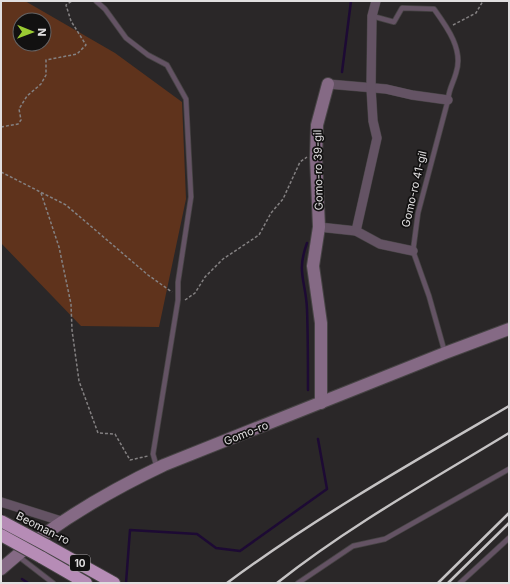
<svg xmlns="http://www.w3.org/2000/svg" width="510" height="584" viewBox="0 0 510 584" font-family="Inter,sans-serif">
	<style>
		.green { fill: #5f331c; fill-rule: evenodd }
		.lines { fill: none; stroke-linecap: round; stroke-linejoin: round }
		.stream { stroke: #1d0a34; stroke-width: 2.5 }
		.lane-casing { stroke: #474445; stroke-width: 6 }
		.street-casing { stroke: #474445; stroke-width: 10 }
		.secondary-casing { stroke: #474445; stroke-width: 14 }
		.highway-casing { stroke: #474445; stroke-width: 14 }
		.path { stroke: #848182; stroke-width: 1.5; stroke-dasharray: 3 2; stroke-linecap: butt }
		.lane { stroke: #645364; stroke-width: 4.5 }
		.street { stroke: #645364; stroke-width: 9 }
		.secondary { stroke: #856a85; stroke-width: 12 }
		.highway { stroke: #b68cb6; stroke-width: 12 }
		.rail { stroke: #c5c3c4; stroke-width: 2.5 }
		.highway-bridge-casing { stroke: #474445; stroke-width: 14; stroke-linecap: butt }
		.highway-bridge { stroke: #b68cb6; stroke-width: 12 }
		.labels { text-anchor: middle; stroke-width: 3.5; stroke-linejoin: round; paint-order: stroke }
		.shield { fill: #121111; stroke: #a3a1a2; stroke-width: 1 }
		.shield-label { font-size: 10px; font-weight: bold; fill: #e1dfe0 }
		.street-label { font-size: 11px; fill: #e1dfe0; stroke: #121111 }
	</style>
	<rect width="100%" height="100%" fill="#2a2728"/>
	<path class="green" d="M 1,1 L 25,1 L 115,53 L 182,102 L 186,199 L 159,327 L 81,326 L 1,243 ZM 20,20 L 44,20 L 44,44 L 20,44 Z"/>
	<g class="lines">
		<g class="stream">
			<polyline points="342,72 351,1"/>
			<path d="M 307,243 C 296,273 306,281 307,309 C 308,336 308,363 308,390"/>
			<polyline points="22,579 28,583"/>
			<polyline points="126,583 130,530 197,534 216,548 240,551 327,489 318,439"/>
		</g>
		<defs>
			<g id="lane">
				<polyline points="96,1 105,9 126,38 148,55 167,65 186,99 191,197 178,282 178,300 153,454 157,468"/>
				<path d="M 372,16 L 394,22 L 402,8 L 434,9 C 447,27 464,50 456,73 C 453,84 449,88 448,100 L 418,213 L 413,251 L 429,296 L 445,353"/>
				<polyline points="18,556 53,583"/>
				<polyline points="298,583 353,546 385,539 509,469"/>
				<polyline points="460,583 509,538"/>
			</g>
			<g id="street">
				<polyline points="328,84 386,89 412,95 448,100"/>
				<polyline points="319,227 356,231 380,244 413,251"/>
				<polyline points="356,231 377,138 373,121 371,88 372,16 376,1"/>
				<polyline points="1,502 61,521"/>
			</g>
			<g id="secondary">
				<polyline points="321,403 321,323 313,266 319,227 316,158 317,125 328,84"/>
				<path d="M 1,569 C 50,525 105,493 164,465 L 445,353 L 509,329"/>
			</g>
			<g id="highway">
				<polyline points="46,545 114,583"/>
				<polyline points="41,557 86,583"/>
			</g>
		</defs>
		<use href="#lane" class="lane-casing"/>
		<use href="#street" class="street-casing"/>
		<use href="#secondary" class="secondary-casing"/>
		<use href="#highway" class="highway-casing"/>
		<g class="path">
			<polyline points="453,25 476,13 483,1"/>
			<polyline points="1,127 18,124 21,120 19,109 27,96 41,84 46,75 46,60 77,54 86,45 71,21 66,5 72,1"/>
			<polyline points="1,172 66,205 148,275 172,292"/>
			<polyline points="41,193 59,247 71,304 72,330 79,381 98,433 115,434 130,460 148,456"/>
			<polyline points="185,300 195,293 205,277 223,259 259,235 271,213 283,199 300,162 307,157"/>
		</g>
		<use href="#lane" class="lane"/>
		<use href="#street" class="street"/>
		<use href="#secondary" class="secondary"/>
		<use href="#highway" class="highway"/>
		<g class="rail">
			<path d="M 227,583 C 316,517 413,462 509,406"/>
			<path d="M 277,583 C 349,526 430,481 509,433"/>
			<polyline points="438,583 509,513"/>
			<polyline points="448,583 509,523"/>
		</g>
		<defs>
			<g id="highway-bridge">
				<polyline points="1,521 46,545"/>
				<polyline points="1,535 41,557"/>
			</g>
		</defs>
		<use href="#highway-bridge" class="highway-bridge-casing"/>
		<use href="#highway-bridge" class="highway-bridge"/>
	</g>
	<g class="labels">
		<rect class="shield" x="70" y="555" width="20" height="16" rx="3"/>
		<g class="shield-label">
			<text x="80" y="567">10</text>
		</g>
		<g class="street-label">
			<text transform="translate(318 170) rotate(-91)" y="4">Gomo-ro 39-gil</text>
			<text transform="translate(414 189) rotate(-77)" y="4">Gomo-ro 41-gil</text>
			<text transform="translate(246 433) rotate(-22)" y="4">Gomo-ro</text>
			<text transform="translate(43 528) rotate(27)" y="4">Beoman-ro</text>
		</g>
	</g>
	<rect width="510" height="584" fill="none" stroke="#e1dfe0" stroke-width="4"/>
	<g transform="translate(32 32) rotate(91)"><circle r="19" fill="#121111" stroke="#656364"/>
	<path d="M0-3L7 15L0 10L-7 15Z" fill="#9bcb33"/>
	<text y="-6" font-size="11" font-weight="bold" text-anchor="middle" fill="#e1dfe0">N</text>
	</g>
</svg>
